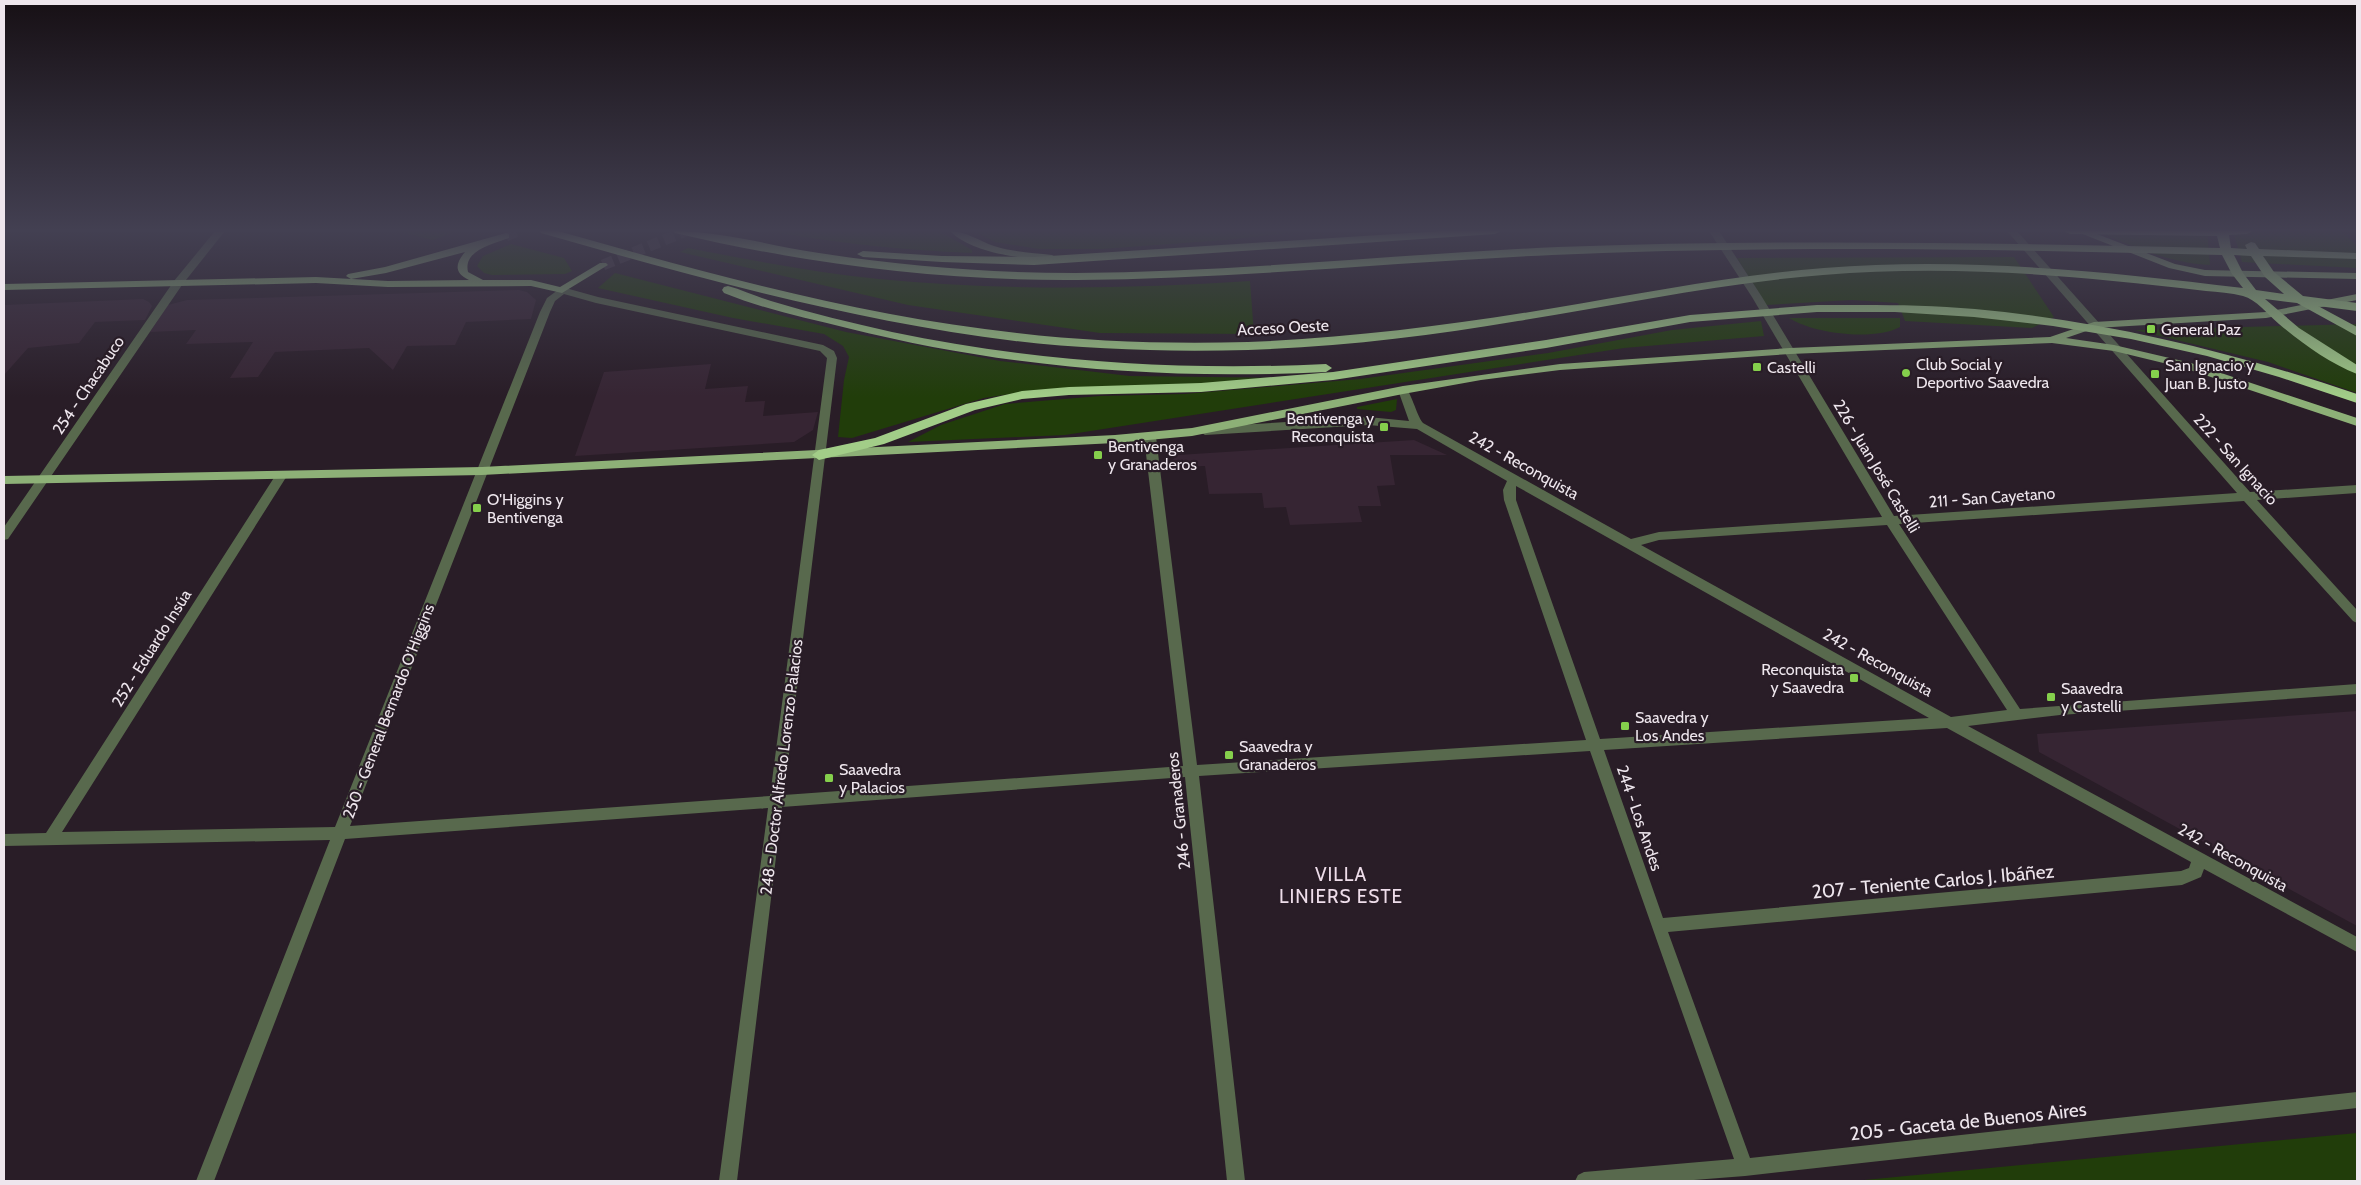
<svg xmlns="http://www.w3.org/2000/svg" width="2361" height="1185" viewBox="0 0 2361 1185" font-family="Cabin,sans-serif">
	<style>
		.built { fill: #362533 }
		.green { fill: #213d0a }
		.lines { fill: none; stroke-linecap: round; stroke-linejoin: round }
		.major-tunnel { stroke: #473b45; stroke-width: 11; stroke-dasharray: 11 5.5; stroke-linecap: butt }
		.minor { fill: #58694d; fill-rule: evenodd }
		.major { fill: #8db077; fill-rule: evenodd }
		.highway { fill: #a2cd88; fill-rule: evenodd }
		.poi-dot { fill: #85cf4c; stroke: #291d27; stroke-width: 2 }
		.labels { text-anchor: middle; stroke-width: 4.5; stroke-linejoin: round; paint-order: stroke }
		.street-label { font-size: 16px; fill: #eee6ed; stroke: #291d27 }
		.poi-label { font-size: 16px; fill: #eee6ed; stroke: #291d27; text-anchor: start }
		.quarter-label { font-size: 19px; letter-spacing: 1px; fill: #eeddea; stroke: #291d27 }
		.near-street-label { font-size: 19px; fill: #eee6ed; stroke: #291d27 }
	</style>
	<rect width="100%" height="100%" fill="#291d27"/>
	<g class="built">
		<polygon points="519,290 527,292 536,300 531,319 466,322 455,345 407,346 393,370 369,348 275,352 258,377 230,378 253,342 186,344 196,330 150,332 168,305 187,300"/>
		<polygon points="143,299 149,302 152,306 145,320 95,322 79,343 28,348 4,375 4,305"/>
		<polygon points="711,364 705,389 748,386 745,402 765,401 763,416 818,412 813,430 794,442 575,456 604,372"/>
		<polygon points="1414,440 1447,455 1390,455 1395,485 1377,486 1381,506 1358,506 1362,522 1290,525 1286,507 1264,508 1262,493 1209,494 1205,466 1172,467 1171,461 1178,455"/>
		<polygon points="2357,711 2357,926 2039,752 2037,734"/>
	</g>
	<g class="green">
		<polygon points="397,231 456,231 433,240"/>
		<path d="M 768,231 L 939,231 L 972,250 L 972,253 C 903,250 835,243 768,231 Z"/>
		<polygon points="973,231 1305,231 1225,240 1101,249 1039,249 995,242"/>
		<path d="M 2097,231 L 2207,231 L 2210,265 C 2169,263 2134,247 2097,231 Z"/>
		<polygon points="2233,231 2342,231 2357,246 2357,268 2242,262"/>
		<polygon points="511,244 564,258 572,271 565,274 492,275 484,273 477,266 483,256"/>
		<path d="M 688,248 C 751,260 815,273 879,279 C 1002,291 1127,289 1250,281 L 1254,334 L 1100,333 L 908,305 L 680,252 Z"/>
		<polygon points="2014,257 2054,317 2032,328 1905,321 1898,303 1852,300 1766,305 1737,258"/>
		<polygon points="615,273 846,332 1000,361 1130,376 1287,378 1232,383 1035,390 984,398 852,438 838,437 844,380 849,357 843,346 824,334 733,318 598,288"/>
		<path d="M 1789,318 L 1900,318 L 1900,327 C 1874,341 1814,334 1789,318 Z"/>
		<polygon points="1761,321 1764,336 1624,348 1065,435 908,442 941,425 1005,404 1100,396 1185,394 1360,379 1548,353 1672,330"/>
		<polygon points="2357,324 2357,393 2268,362 2135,330"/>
		<polygon points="1397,399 1396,410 1391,412 1357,409 1357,407"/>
		<polygon points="2357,1133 2357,1181 1854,1181"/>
	</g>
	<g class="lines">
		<g class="major-tunnel">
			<polyline points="506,236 518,231"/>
			<polyline points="603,265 686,231"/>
		</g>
		<g class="minor">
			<polygon points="215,231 225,231 182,285 8,539 4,540 4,527 174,281"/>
			<path d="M 1709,231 L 1719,231 L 1762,297 L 1894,516 L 2237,493 L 2007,231 L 2017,231 L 2250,492 L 2357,485 L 2357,493 L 2257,500 L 2357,610 L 2357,623 L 2353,621 L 2244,501 L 1899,524 L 2020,709 L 2357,684 L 2357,694 L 2060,715 L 1968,726 L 2357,937 L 2357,952 L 2204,869 L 2201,877 L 2182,885 L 1668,932 L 1750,1158 L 2357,1092 L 2357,1108 L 1745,1176 L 1681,1181 L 1575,1181 L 1578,1175 L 1584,1172 L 1734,1159 L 1590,751 L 1199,776 L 1245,1181 L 1227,1181 L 1185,777 L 782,807 L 737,1181 L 719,1181 L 768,808 L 345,839 L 214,1181 L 196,1181 L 330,840 L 4,846 L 4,834 L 46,833 L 277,473 L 281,472 L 287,476 L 285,479 L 62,832 L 335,827 L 540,312 L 547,298 L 562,287 L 598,297 L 823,345 L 834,351 L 837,358 L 784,795 L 1183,766 L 1144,437 L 1150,433 L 1156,437 L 1197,765 L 1586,740 L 1504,500 L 1503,490 L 1507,481 L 1417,429 L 1368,425 L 1205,435 L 1199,431 L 1205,427 L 1368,417 L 1409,421 L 1398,390 L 1403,386 C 1411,389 1416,415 1423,423 L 1631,539 L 1659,532 L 1882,517 L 1752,297 ZM 564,294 L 596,303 L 820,351 L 827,358 L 770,796 L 350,826 L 550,312 L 555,301 ZM 1516,486 L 1929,718 L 1600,739 L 1516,500 ZM 1887,525 L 2007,710 L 1951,717 L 1641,545 L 1659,540 ZM 1947,728 L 2191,862 L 2189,868 L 2181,871 L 1663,918 L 1604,750 Z"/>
		</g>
		<g class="major">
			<path d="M 950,231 C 966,231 979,241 994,246 C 1013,252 1033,253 1052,255 L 1057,258 L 1052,261 C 1022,258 973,254 950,231 Z"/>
			<polygon points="2075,231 2089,231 2175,264 2205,270 2357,273 2357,279 2205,276 2169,268"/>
			<path d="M 506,233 L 509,234 L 509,238 C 493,244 463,250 468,272 L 483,280 L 531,280 L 560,287 L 600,263 L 606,263 L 608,265 L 562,293 L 531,286 L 388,287 L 316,283 L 4,290 L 4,284 L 316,277 L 388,281 L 469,280 C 454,273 455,264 465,252 L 386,273 L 351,279 L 346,276 L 348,274 L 385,267 Z"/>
			<polygon points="2357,294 2357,300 2266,318 2095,328 2066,338 2114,345 2191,363 2357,418 2357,426 2184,368 2114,351 2052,343 1790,354 1560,370 1481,380 1403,394 1192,436 1115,443 482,475 4,484 4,476 482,467 1115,435 1192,428 1403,386 1560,364 1790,348 2050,337 2094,322 2266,312"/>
		</g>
		<g class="highway">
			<path d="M 539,231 L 558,231 C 709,274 861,316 1017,333 C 1093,342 1171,344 1248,342 C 1350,338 1452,325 1554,308 C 1644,293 1733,275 1824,268 C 1964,257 2104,271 2243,288 L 2232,274 L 2222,255 C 1999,249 1775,245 1552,255 C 1393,262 1235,279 1077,280 C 942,281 806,264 675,233 L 673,231 C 722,231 771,246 819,253 C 904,266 990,273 1075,273 C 1237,272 1397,254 1558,247 C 1778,239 1999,243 2220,248 L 2217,236 L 2070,234 L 2064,231 L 2253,231 L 2247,234 L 2229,235 L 2231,248 L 2247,249 L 2245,245 L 2251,242 L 2255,243 L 2259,249 L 2357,253 L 2357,259 L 2263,256 L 2274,272 L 2303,296 L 2357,303 L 2357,311 L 2318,306 L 2357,327 L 2357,336 L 2297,303 L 2265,299 L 2299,328 L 2357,365 L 2357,374 C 2329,363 2302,343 2279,324 C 2268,315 2256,299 2243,296 C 2231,293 2218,292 2206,291 C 2175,287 2144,284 2113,281 C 2017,271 1919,267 1823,275 C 1721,283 1619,305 1518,321 C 1429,336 1339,347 1248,350 C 1171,352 1092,350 1015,341 C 854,321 697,278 541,233 ZM 2234,255 L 2251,256 L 2265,277 L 2284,294 L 2256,290 L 2243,273 Z"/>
			<polygon points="1441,231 1501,231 1495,234 1034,265 942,262 863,257 857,254 863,251 942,256 1034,257"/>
			<path d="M 728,286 C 743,290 757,297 771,301 C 811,313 852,323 892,332 C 1036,362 1180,371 1326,364 L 1332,368 L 1326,372 C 1162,380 1007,368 847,328 C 806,318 763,309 724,293 L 722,290 L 724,287 Z"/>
			<path d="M 1817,305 C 1869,305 1922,304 1975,309 C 2106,321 2233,352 2357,394 L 2357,403 L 2279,377 L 2207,356 L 2131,339 L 2053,326 L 1974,317 L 1895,312 L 1817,312 L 1690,322 L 1546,348 L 1333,380 L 1201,392 L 1069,395 L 1022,399 L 975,410 L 884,444 L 819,460 L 812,455 L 819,450 L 875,438 L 966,404 L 1022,391 L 1069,387 L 1201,383 L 1333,372 L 1546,340 L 1690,315 Z"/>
		</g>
	</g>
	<linearGradient id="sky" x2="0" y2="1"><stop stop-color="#171015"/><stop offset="0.58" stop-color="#434052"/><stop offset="1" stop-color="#434052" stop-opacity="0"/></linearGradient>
	<rect width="2361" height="397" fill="url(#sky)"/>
	<g class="poi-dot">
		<rect x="2146" y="324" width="10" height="10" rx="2.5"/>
		<rect x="1752" y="362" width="10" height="10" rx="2.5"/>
		<circle cx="1906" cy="373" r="5"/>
		<rect x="2150" y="369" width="10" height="10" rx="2.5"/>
		<rect x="1379" y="422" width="10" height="10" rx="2.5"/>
		<rect x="1093" y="450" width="10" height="10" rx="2.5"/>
		<rect x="472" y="503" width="10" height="10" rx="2.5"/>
		<rect x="1849" y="673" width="10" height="10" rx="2.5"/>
		<rect x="2046" y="692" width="10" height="10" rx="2.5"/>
		<rect x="1620" y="721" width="10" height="10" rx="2.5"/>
		<rect x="1224" y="750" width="10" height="10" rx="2.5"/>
		<rect x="824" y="773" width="10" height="10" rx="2.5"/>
	</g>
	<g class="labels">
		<g class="street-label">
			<text transform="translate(1283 327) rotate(-3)" y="6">Acceso Oeste</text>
			<text transform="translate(88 385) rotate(-56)" y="6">254 - Chacabuco</text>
			<text transform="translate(2236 459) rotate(48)" y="6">222 - San Ignacio</text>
			<text transform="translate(1524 465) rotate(29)" y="6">242 - Reconquista</text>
			<text transform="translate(1877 466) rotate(59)" y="6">226 - Juan José Castelli</text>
			<text transform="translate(1992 497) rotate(-4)" y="6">211 - San Cayetano</text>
			<text transform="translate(151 648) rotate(-58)" y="6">252 - Eduardo Insúa</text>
			<text transform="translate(1878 662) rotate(29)" y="6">242 - Reconquista</text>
			<text transform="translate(388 711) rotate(-69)" y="6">250 - General Bernardo O'Higgins</text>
			<text transform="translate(781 767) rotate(-83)" y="6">248 - Doctor Alfredo Lorenzo Palacios</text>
			<text transform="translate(1178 811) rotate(-96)" y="6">246 - Granaderos</text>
			<text transform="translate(1640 818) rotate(71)" y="6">244 - Los Andes</text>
			<text transform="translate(2233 857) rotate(29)" y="6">242 - Reconquista</text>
		</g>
		<g class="poi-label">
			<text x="2161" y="335">General Paz</text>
			<text x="1916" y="370">Club Social y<tspan x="1916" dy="18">Deportivo Saavedra</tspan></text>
			<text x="2165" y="371">San Ignacio y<tspan x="2165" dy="18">Juan B. Justo</tspan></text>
			<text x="1767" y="373">Castelli</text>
			<text x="1374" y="424" text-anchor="end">Bentivenga y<tspan x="1374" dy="18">Reconquista</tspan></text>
			<text x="1108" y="452">Bentivenga<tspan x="1108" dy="18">y Granaderos</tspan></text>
			<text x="487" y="505">O'Higgins y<tspan x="487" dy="18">Bentivenga</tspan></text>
			<text x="1844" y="675" text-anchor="end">Reconquista<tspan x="1844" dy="18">y Saavedra</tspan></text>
			<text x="2061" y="694">Saavedra<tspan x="2061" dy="18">y Castelli</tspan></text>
			<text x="1635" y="723">Saavedra y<tspan x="1635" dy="18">Los Andes</tspan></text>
			<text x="1239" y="752">Saavedra y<tspan x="1239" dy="18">Granaderos</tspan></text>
			<text x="839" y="775">Saavedra<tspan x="839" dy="18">y Palacios</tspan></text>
		</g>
		<g class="quarter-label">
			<text x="1341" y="881">VILLA<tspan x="1341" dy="22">LINIERS ESTE</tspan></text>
		</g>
		<g class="near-street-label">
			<text transform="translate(1933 881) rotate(-5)" y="7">207 - Teniente Carlos J. Ibáñez</text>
			<text transform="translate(1968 1121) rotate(-6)" y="7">205 - Gaceta de Buenos Aires</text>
		</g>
	</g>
	<rect width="2361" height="1185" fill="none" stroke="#eee6ed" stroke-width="10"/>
</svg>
